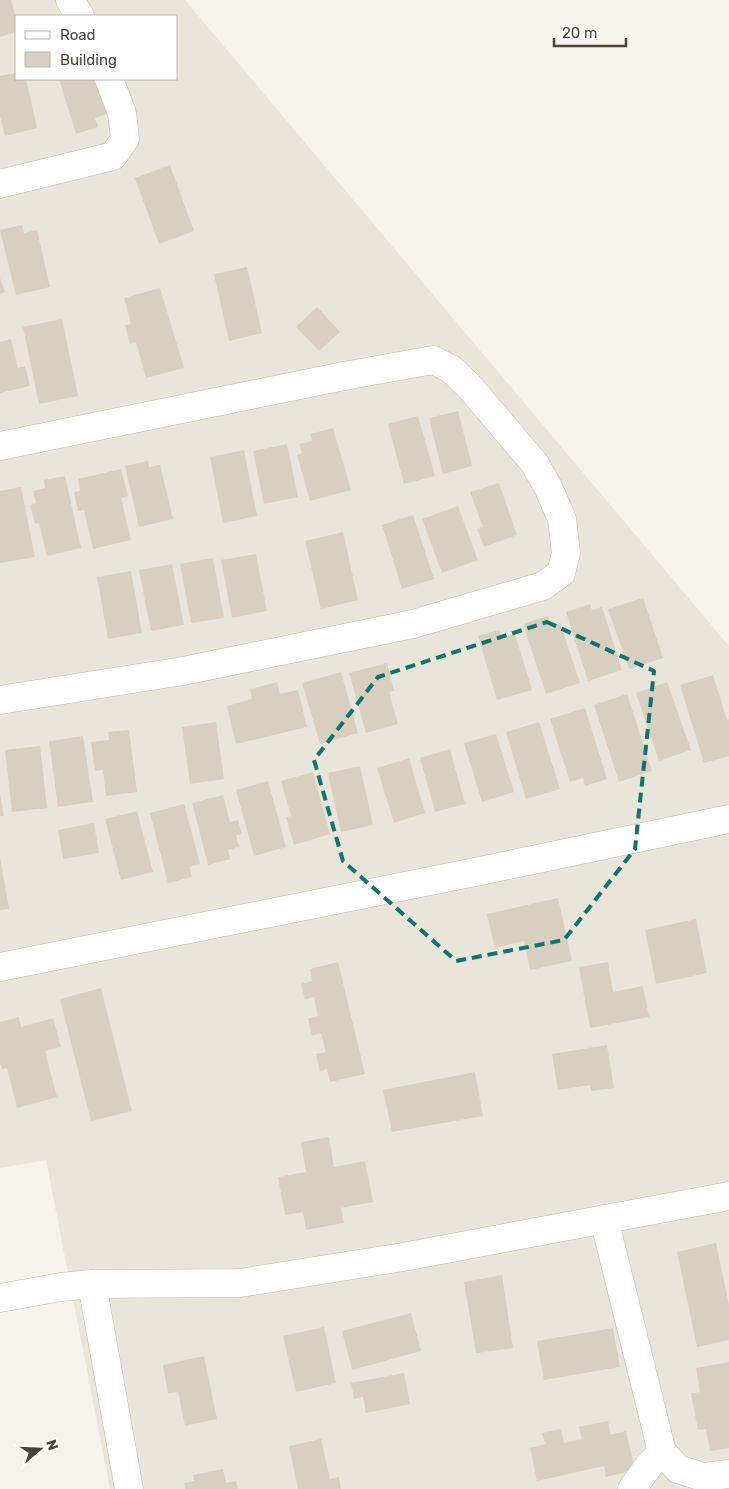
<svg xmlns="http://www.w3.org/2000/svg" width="729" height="1489" viewBox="0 0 729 1489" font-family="Rubik,sans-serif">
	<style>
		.residential { fill: #eae5da; fill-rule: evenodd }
		.building { fill: #d8cfc1 }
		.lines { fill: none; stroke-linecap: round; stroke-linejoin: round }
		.street-casing { stroke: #c2bbae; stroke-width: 29 }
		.street { stroke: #fff; stroke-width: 28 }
		.marked { fill: none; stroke: #0f766e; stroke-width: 4; stroke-dasharray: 10 6; stroke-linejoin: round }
	</style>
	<rect width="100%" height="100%" fill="#f6f3ec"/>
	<path class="residential" d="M 0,0 L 185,0 L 729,646 L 729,1489 L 110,1489 L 46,1160 L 0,1168 ZM 16,16 L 176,16 L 176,79 L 16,79 Z"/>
	<g class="building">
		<polygon points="0,0 11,0 16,18 16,32 0,37"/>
		<polygon points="16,73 16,79 26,79 37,128 5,136 0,116 0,76"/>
		<polygon points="59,79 97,79 107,114 95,118 98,127 76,134"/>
		<polygon points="170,165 194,231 159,244 135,178"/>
		<polygon points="22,225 24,233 37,230 50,287 16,295 0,230"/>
		<polygon points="247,267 262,333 229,341 214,274"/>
		<polygon points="0,278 5,292 0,294"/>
		<polygon points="160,288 184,368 146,378 136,342 130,344 125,325 131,324 124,298"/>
		<polygon points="317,307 340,332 319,351 296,327"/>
		<polygon points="62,319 78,396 39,404 23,327"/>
		<polygon points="11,339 18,368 25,366 30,386 0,393 0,342"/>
		<polygon points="458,411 472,466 443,474 429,418"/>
		<polygon points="418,416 435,476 404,484 388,424"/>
		<polygon points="333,428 351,490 310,501 297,455 302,453 299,444 312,441 310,434"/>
		<polygon points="287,444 298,497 264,504 253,451"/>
		<polygon points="244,450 257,516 223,523 210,457"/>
		<polygon points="148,461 149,467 160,465 173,519 139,527 125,466"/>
		<polygon points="121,469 128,496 121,498 131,540 93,549 84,510 78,511 74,492 80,491 78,479"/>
		<polygon points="65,476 81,548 47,556 39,523 35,524 30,505 36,503 33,491 45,488 44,480"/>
		<polygon points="499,483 517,535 484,547 477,529 483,527 470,492"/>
		<polygon points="21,487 35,557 0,563 0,491"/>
		<polygon points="458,506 478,560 442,573 422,519"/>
		<polygon points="413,515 434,579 402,589 382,525"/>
		<polygon points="343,532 358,600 321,609 305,541"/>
		<polygon points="256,554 267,611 232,618 221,560"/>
		<polygon points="213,558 224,618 191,623 180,564"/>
		<polygon points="172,564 184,625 151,631 139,570"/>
		<polygon points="131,571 142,633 108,639 97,577"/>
		<polygon points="643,598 663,658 629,669 608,609"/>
		<polygon points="590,604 592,610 602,607 622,670 588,681 566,612"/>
		<polygon points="548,616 551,626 560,623 580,683 546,694 523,624"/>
		<polygon points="499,630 502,638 515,634 532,690 497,700 478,636"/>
		<polygon points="387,663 394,691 389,692 398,724 366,733 349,673"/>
		<polygon points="341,672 358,733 320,744 302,683"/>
		<polygon points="713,675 727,720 729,719 729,756 704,763 680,685"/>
		<polygon points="277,682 280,694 298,690 307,727 236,744 227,706 252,699 250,689"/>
		<polygon points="667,682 691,750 659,761 636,693"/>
		<polygon points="627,694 652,771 619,782 594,705"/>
		<polygon points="585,708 607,779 585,786 583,778 570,782 550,719"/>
		<polygon points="216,722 224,779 190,784 182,727"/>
		<polygon points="539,722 560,789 526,799 506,732"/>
		<polygon points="129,730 137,792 106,796 103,770 95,771 91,742 109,740 108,732"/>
		<polygon points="496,734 514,792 482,802 464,743"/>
		<polygon points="83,736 93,802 58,807 49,741"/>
		<polygon points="40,746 47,808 12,812 5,750"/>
		<polygon points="450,749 465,804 435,812 420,758"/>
		<polygon points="409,758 425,813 394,823 377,768"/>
		<polygon points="360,766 373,825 341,832 328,773"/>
		<polygon points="313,772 330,834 294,845 286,817 291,816 281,781"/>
		<polygon points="268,781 286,847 254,856 236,790"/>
		<polygon points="0,794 4,816 0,816"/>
		<polygon points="223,795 230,822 238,820 242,834 236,835 239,847 228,850 230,859 208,865 192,803"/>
		<polygon points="184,804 200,864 189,867 192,877 168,883 150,813"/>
		<polygon points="137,811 153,872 121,880 105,819"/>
		<polygon points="94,823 99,853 63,859 58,830"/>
		<polygon points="0,857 9,909 0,910"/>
		<polygon points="558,898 572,961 530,970 524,941 495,948 487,914"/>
		<polygon points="696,919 707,973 656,984 645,930"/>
		<polygon points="338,962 365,1074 330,1082 327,1069 320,1071 316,1054 326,1052 321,1033 312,1036 308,1019 318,1016 314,997 305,999 301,984 312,981 310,969"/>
		<polygon points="608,962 613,992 643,986 649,1017 590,1028 579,967"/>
		<polygon points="101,988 132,1111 91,1121 60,999"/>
		<polygon points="19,1017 21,1027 53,1018 61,1047 45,1051 57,1097 17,1108 7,1068 2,1069 0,1063 0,1022"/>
		<polygon points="607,1045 614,1088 591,1091 590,1085 558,1090 552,1054"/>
		<polygon points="475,1072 483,1116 392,1132 383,1090"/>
		<polygon points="329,1137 334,1167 365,1161 373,1202 341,1208 344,1223 306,1230 303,1212 285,1215 278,1177 306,1172 301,1142"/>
		<polygon points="716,1243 729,1305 729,1340 697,1347 677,1252"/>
		<polygon points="502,1275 513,1348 476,1353 464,1282"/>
		<polygon points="411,1313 421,1351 352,1370 342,1331"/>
		<polygon points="324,1327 336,1383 296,1392 283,1336"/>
		<polygon points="613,1328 620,1367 544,1380 537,1341"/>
		<polygon points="204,1356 217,1419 185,1426 178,1392 168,1393 163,1365"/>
		<polygon points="729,1362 729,1448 710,1451 706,1429 698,1430 691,1393 700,1392 696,1368"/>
		<polygon points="404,1373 410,1404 366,1413 363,1397 354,1399 351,1383"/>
		<polygon points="608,1421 611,1435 626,1431 635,1470 606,1477 604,1466 537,1481 530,1448 545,1444 542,1433 561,1429 564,1443 582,1439 579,1427"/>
		<polygon points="321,1439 330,1479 339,1477 341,1489 298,1489 289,1446"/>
		<polygon points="223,1469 226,1483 236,1481 238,1489 185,1489 184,1483 194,1481 193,1475"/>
	</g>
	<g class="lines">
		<defs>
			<g id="street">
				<polyline points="70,0 80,16"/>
				<polyline points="0,184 113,156 125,139 122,113 109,79"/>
				<polyline points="0,446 344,376 433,360 451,369 469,386 535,464 548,487 562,519 566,553 561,573 543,586 413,624 183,671 0,700"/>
				<polyline points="0,967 480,871 729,819"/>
				<polyline points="604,1219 662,1452 678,1469 703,1477 729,1474"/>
				<polyline points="92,1284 129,1489"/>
				<polyline points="0,1298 61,1287 92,1284 240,1283 403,1257 729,1196"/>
				<polyline points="632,1489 650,1464 662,1452"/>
			</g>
		</defs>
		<use href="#street" class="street-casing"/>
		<use href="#street" class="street"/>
	</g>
	<path class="marked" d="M 547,622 L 654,671 L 635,849 L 564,940 L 456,961 L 343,861 L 314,760 L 378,677 Z"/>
	<rect x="15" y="15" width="162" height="65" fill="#ffffff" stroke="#b7b4b0"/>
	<rect x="25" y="31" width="25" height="8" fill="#ffffff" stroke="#b7b4b0"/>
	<text x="60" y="40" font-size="15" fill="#4b4439">Road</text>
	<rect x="25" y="52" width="25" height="15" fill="#d8cfc1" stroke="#b7b4b0"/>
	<text x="60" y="65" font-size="15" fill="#4b4439">Building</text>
	<g transform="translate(40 1449) rotate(71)" stroke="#ffffff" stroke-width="4" paint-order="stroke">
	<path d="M0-4L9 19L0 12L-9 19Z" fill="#4b4439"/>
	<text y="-8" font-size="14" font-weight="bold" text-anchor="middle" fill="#4b4439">N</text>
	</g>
	<path d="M554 38v8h72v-8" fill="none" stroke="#4b4439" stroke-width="2.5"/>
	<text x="562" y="38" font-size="15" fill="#4b4439" stroke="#ffffff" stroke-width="4" paint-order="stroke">20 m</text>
</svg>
